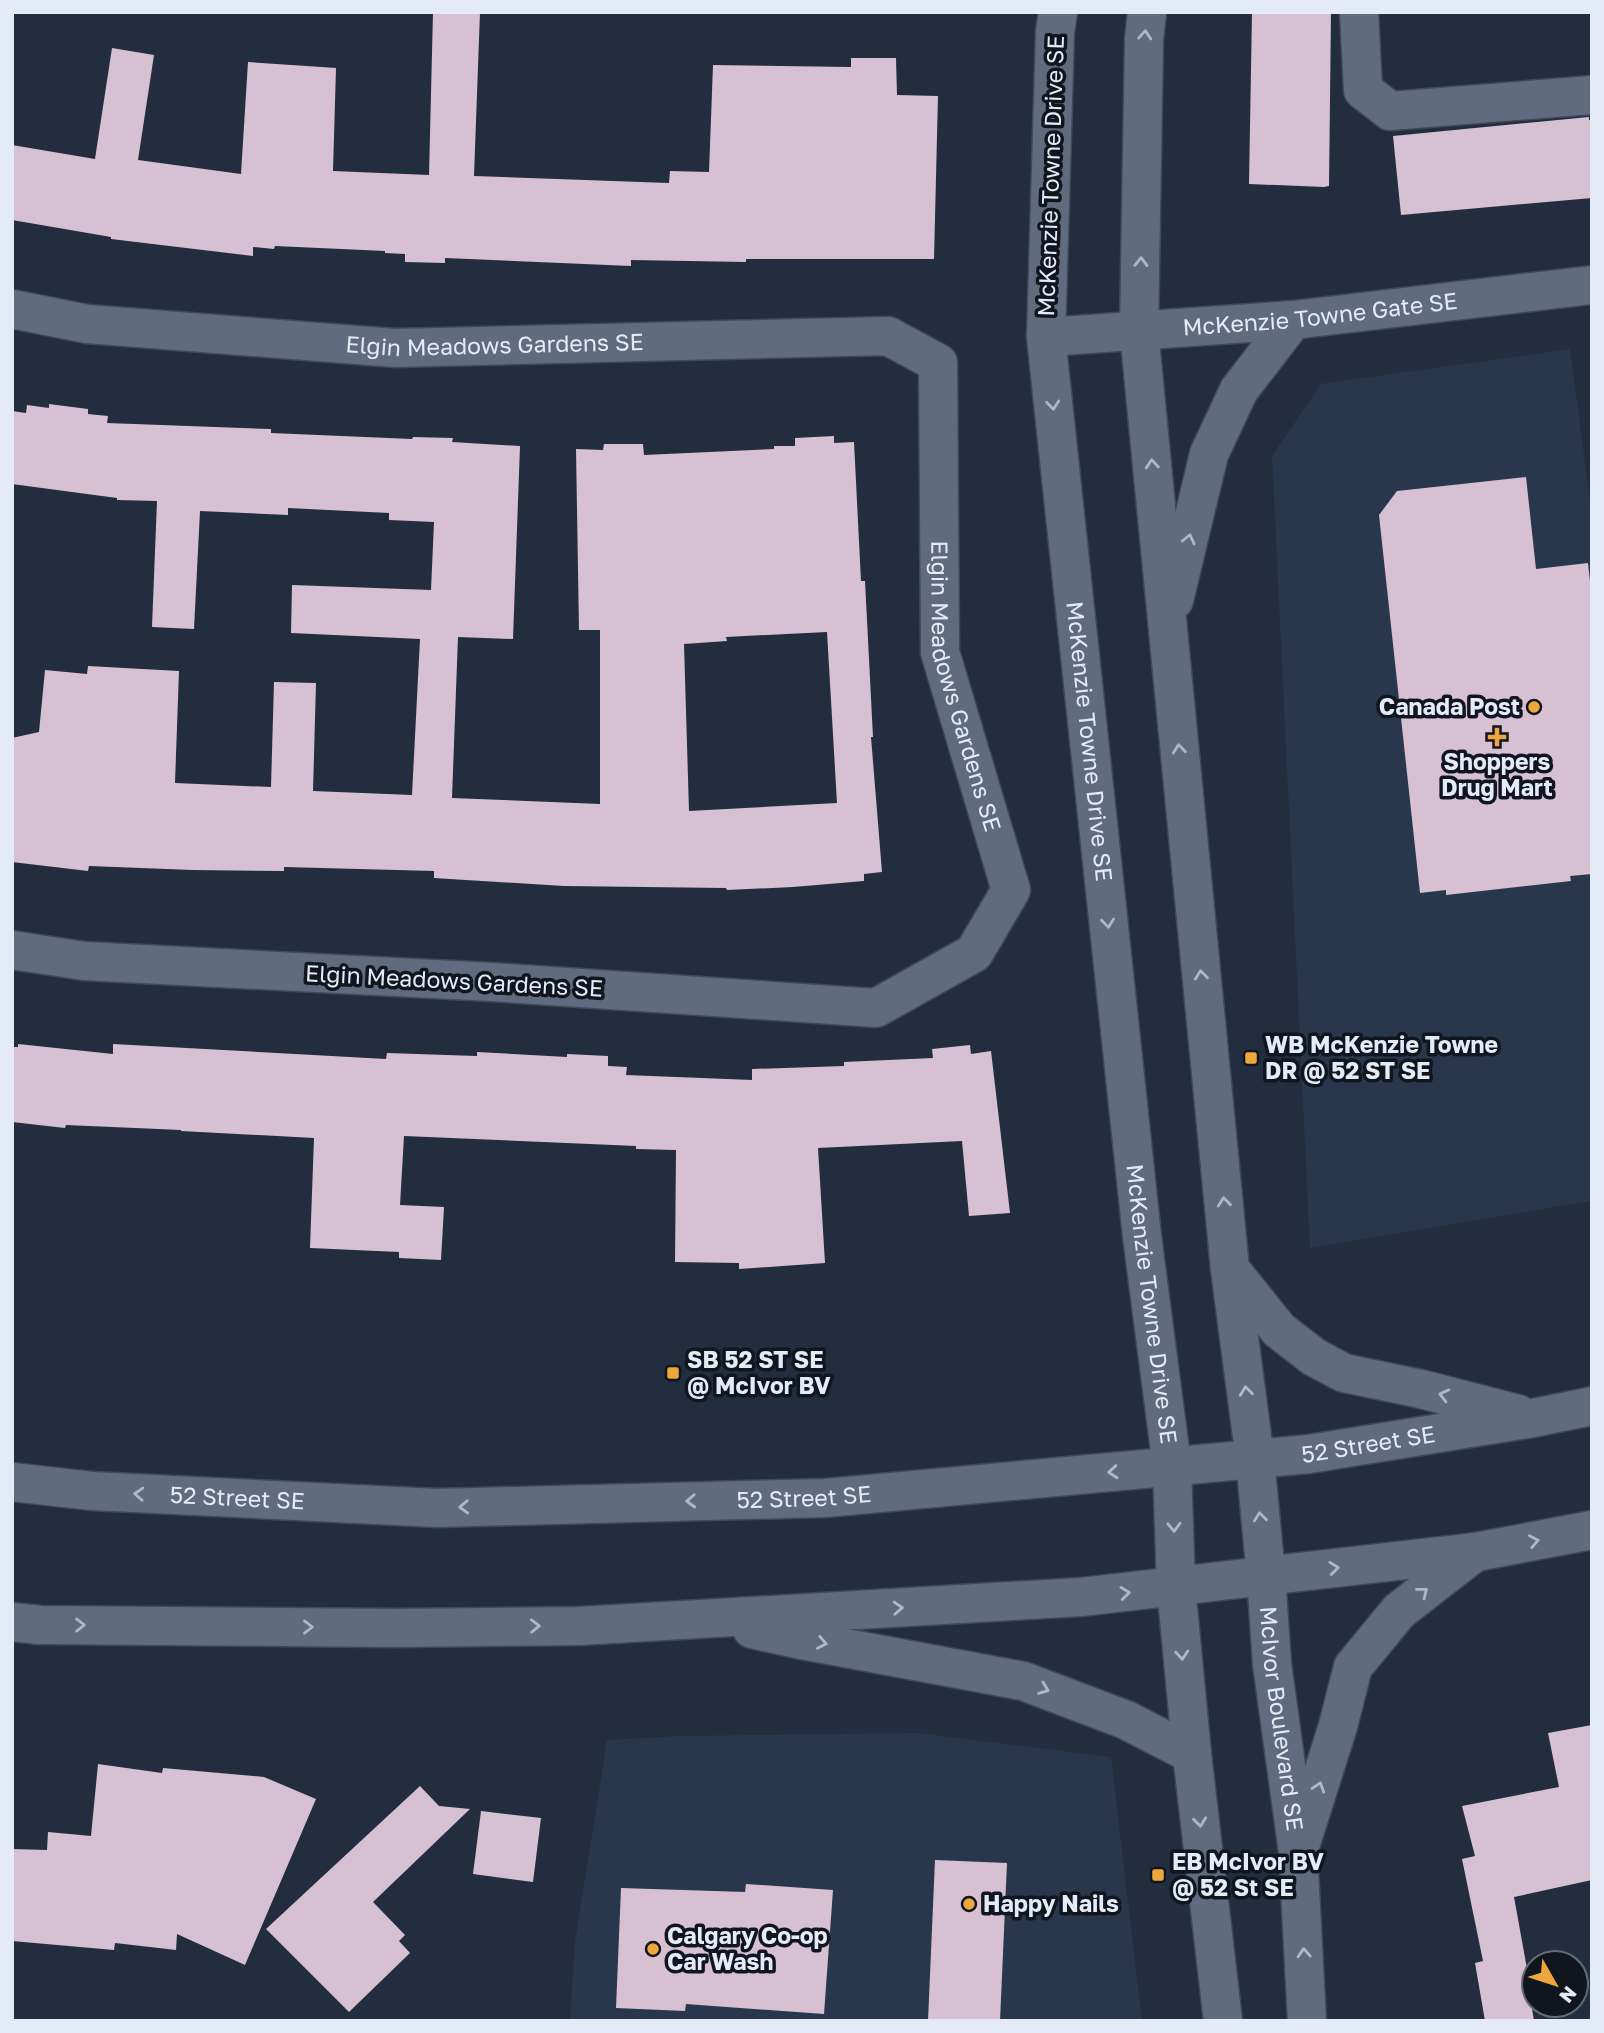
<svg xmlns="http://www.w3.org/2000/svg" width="1604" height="2033" viewBox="0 0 1604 2033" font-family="'Golos Text',sans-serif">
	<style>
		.built { fill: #29374d }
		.building { fill: #d7c0d1; fill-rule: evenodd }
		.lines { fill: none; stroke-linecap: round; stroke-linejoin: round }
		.minor-casing { stroke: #3f4857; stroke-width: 41 }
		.tertiary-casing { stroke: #3f4857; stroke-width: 41 }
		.secondary-casing { stroke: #3f4857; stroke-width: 41 }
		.minor { stroke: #5f6c80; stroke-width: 38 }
		.tertiary { stroke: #5f6c80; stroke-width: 38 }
		.secondary { stroke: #5f6c80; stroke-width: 38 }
		.oneway { stroke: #afb8c7 }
		.poi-dot { fill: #eea73d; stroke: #11151d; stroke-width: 2.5 }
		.labels { text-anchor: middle; stroke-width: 7; stroke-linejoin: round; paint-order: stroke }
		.street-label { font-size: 23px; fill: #e4ebf7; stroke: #11151d }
		.poi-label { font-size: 23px; font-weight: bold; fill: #e4ebf7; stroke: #11151d; text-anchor: start }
	</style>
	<rect width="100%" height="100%" fill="#222d3f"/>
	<g class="built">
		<polygon points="1570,349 1592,516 1592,1201 1310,1248 1272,456 1321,384"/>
		<polygon points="918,1733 1111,1757 1142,2021 570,2021 575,1942 607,1740 679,1736"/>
	</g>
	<g class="building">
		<polygon points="433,12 480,12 474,176 669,183 670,171 709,172 713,65 851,67 851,58 896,58 897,95 938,96 934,259 746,259 746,262 631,260 631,266 445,258 445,263 405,262 405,254 385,253 385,251 275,246 274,249 253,247 253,256 111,239 111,237 12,220 12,145 95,159 112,48 154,55 138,160 241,174 248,62 336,68 333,171 429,175"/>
		<polygon points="1252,12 1331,12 1329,186 1324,187 1249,184"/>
		<polygon points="1589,117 1589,120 1592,120 1592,198 1401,215 1393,136"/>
		<path d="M 49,404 L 88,409 L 88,414 L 108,416 L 107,423 L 271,429 L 271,433 L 412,439 L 413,437 L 453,438 L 452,442 L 520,446 L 513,639 L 458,637 L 452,798 L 600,804 L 600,630 L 579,630 L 576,449 L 603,450 L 604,444 L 643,444 L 644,455 L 774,449 L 774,446 L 795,446 L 795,438 L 834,436 L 834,443 L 854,442 L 861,581 L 865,581 L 873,737 L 871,737 L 882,872 L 864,874 L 864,881 L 793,887 L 727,890 L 726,888 L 564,886 L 434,878 L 434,871 L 284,867 L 284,871 L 193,870 L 89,866 L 88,871 L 12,862 L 12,738 L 39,732 L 45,670 L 87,674 L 88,666 L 179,671 L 175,783 L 271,787 L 274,682 L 316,683 L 313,791 L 412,795 L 420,639 L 291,633 L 292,585 L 431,590 L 434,522 L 389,520 L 389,513 L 288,508 L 288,515 L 200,511 L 194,629 L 152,627 L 157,501 L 117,500 L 117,498 L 12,484 L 12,411 L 26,413 L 27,405 L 49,408 ZM 827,632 L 837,803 L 689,811 L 684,644 L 727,641 L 726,637 Z"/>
		<polygon points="1526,477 1536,569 1588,563 1592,600 1592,874 1570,876 1571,881 1446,895 1446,890 1420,893 1379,515 1397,491"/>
		<polygon points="18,1044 113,1054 113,1044 386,1059 387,1053 477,1056 477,1052 567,1057 567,1054 608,1056 608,1066 627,1067 626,1075 752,1080 752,1069 844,1066 844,1062 933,1058 932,1049 970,1045 971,1054 991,1051 1010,1213 969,1216 962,1141 818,1148 825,1263 739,1269 739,1263 675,1262 676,1150 636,1149 636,1146 404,1136 400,1205 444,1207 441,1260 399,1258 399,1252 310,1248 314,1138 181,1131 181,1130 66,1125 65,1128 12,1122 12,1047 18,1047"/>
		<polygon points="1592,1725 1592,1880 1514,1897 1533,2002 1531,2002 1534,2021 1485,2021 1475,1963 1483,1961 1462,1859 1475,1856 1462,1806 1559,1787 1548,1733"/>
		<polygon points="98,1764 162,1773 163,1768 264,1777 316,1799 245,1965 177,1934 176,1950 115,1943 114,1950 12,1941 12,1849 47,1850 48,1832 91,1836"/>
		<polygon points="420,1786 439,1806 470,1809 373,1902 405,1935 399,1941 410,1953 349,2012 266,1929"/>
		<polygon points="481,1811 541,1818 533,1882 473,1874"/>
		<polygon points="935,1860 1007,1863 1000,2021 928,2021"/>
		<polygon points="746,1884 833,1890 824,2014 686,2004 685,2011 616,2008 621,1888 745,1892"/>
	</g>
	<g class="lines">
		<defs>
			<g id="minor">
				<polyline points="1359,12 1363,90 1390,111 1592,95"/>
				<path id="s1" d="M 12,309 L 87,324 L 395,348 L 888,336 L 938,363 L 940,652 L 1011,890 L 974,953 L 876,1008 L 492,982 L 84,961 L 12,950"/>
				<path id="s2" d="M 1046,337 L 1293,320 L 1592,285"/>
			</g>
			<g id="tertiary">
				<path id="s3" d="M 1058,12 L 1055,32 L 1046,337 L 1142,1236 L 1172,1466"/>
				<polyline points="1147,12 1144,40 1139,331 1230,1269 1255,1459"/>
				<polyline points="1174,600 1209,454 1239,390 1293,320"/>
			</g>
			<g id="secondary">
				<polyline points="1230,1269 1279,1330 1314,1357 1344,1373 1421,1389 1518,1414"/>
				<path id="s4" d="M 1255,1459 L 1266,1576 L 1272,1664 L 1298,1852 L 1307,2021"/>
				<polyline points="1172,1466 1176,1587 1192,1754 1223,2021"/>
				<path id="s5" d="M 12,1482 L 92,1491 L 437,1508 L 825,1498 L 1309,1454 L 1533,1418 L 1592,1406"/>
				<polyline points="12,1622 40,1625 394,1628 579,1626 1081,1597 1476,1552 1592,1530"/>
				<polyline points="752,1629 797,1639 1023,1681 1126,1720 1192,1754"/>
				<polyline points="1301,1843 1338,1726 1353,1667 1399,1611 1475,1552"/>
			</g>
		</defs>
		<use href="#minor" class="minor-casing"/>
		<use href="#tertiary" class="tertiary-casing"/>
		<use href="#secondary" class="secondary-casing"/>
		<use href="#minor" class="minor"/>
		<use href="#tertiary" class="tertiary"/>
		<use href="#secondary" class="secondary"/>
	</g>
	<defs><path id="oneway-chevron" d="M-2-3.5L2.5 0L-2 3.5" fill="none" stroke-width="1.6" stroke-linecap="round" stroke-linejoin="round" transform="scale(1.75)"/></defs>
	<g class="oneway">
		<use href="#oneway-chevron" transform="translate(1145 35) rotate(-86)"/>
		<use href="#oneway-chevron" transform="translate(1141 262) rotate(-89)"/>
		<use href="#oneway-chevron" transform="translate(1053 405) rotate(84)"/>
		<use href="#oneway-chevron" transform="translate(1152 464) rotate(-95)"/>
		<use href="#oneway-chevron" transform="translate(1189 539) rotate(-77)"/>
		<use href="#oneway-chevron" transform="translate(1179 749) rotate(-96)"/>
		<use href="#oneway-chevron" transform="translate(1108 923) rotate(84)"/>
		<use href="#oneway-chevron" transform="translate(1201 975) rotate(-96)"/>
		<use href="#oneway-chevron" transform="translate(1224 1202) rotate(-96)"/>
		<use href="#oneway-chevron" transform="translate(1246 1391) rotate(-97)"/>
		<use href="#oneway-chevron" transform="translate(1444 1395) rotate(-166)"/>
		<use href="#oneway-chevron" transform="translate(1113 1472) rotate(175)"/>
		<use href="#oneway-chevron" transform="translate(139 1494) rotate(-177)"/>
		<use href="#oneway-chevron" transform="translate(691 1501) rotate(178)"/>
		<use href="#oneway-chevron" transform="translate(464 1507) rotate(178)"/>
		<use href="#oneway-chevron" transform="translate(1260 1517) rotate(-96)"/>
		<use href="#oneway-chevron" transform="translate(1174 1527) rotate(88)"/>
		<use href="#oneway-chevron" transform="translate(1534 1541) rotate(-11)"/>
		<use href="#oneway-chevron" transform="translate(1334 1568) rotate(-7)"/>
		<use href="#oneway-chevron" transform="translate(1423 1592) rotate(-38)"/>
		<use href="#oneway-chevron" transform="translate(1125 1593) rotate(-7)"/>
		<use href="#oneway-chevron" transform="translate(898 1608) rotate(-3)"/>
		<use href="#oneway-chevron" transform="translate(80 1625)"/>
		<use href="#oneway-chevron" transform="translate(535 1626) rotate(-1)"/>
		<use href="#oneway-chevron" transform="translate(308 1627)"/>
		<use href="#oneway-chevron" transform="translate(822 1643) rotate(11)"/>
		<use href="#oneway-chevron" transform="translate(1182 1655) rotate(85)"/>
		<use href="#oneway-chevron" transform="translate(1044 1689) rotate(21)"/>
		<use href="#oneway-chevron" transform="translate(1319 1787) rotate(-72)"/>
		<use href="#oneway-chevron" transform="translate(1200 1822) rotate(83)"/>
		<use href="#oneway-chevron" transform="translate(1304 1953) rotate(-93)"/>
	</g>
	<g class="poi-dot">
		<circle cx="1534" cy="707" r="7"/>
		<path d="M1493.5 726.5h7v7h7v7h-7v7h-7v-7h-7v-7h7z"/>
		<rect x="1244" y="1051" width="14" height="14" rx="3.5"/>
		<rect x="666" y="1366" width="14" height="14" rx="3.5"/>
		<rect x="1151" y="1868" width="14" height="14" rx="3.5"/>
		<circle cx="969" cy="1904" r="7"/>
		<circle cx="653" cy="1949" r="7"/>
	</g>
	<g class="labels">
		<g class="street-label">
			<text transform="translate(1051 176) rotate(-88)" y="8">McKenzie Towne Drive SE</text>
			<text dy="8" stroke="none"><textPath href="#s2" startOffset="275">McKenzie Towne Gate SE</textPath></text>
			<text dy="8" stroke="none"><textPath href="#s1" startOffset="485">Elgin Meadows Gardens SE</textPath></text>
			<text dy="8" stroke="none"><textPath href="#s1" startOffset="1262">Elgin Meadows Gardens SE</textPath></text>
			<text dy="8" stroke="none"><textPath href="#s3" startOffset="732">McKenzie Towne Drive SE</textPath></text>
			<text transform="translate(454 981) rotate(3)" y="8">Elgin Meadows Gardens SE</text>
			<text dy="8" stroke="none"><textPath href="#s3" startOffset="1298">McKenzie Towne Drive SE</textPath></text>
			<text dy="8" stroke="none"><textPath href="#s5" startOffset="1360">52 Street SE</textPath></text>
			<text dy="8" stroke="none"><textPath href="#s5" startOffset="793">52 Street SE</textPath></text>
			<text dy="8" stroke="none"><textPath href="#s5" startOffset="226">52 Street SE</textPath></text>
			<text dy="8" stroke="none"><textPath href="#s4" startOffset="261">McIvor Boulevard SE</textPath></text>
		</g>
		<g class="poi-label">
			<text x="1520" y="715" text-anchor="end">Canada Post</text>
			<text x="1497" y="770" text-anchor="middle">Shoppers<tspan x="1497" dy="26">Drug Mart</tspan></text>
			<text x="1265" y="1053">WB McKenzie Towne<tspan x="1265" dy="26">DR @ 52 ST SE</tspan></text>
			<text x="687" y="1368">SB 52 ST SE<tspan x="687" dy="26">@ McIvor BV</tspan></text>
			<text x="1172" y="1870">EB McIvor BV<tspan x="1172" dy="26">@ 52 St SE</tspan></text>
			<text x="983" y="1912">Happy Nails</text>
			<text x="667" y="1944">Calgary Co-op<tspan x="667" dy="26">Car Wash</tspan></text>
		</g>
	</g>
	<rect width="1604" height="2033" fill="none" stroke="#e4ebf7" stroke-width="28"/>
	<g transform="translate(1555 1984) rotate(129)"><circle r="33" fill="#11151d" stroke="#656b74" stroke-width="2"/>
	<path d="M0-5L12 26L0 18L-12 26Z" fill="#eea73d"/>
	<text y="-10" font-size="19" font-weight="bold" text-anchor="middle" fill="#e4ebf7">N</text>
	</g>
</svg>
